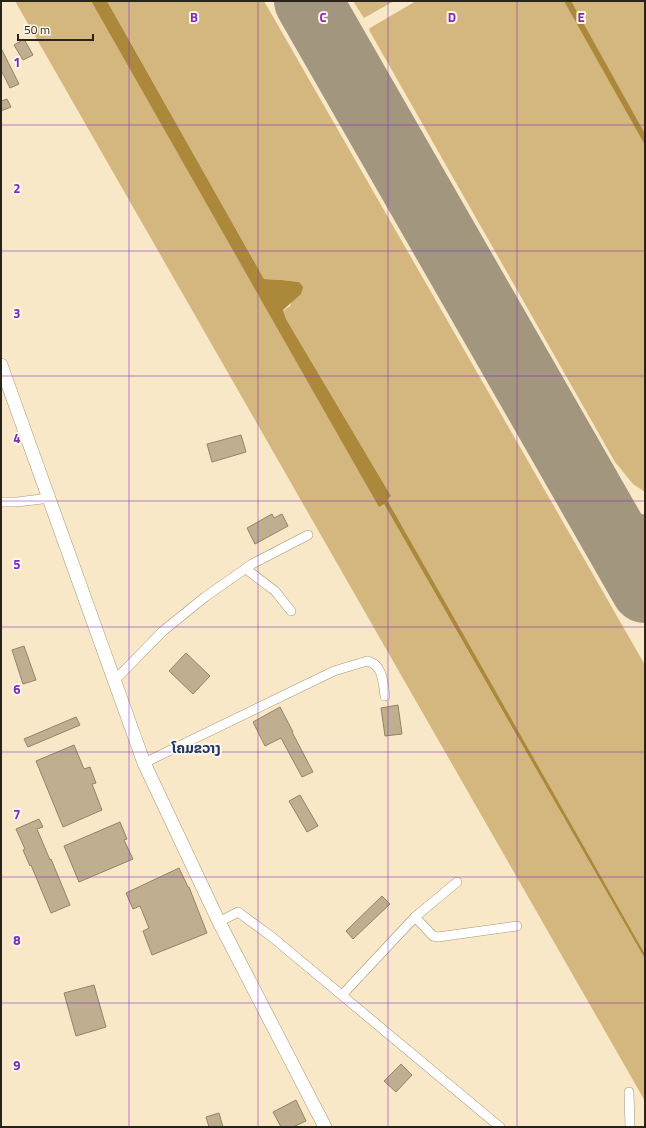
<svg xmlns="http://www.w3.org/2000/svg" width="646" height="1128" viewBox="0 0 646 1128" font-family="'Titillium Web','Noto Sans Lao',sans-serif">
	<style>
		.green { fill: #d4b77e }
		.water { fill: #ac883b }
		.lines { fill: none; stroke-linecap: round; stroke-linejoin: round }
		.taxiway { stroke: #a2967e; stroke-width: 27 }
		.runway { stroke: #a2967e; stroke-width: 68 }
		.building { fill: #bfaf90; stroke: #938466 }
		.street-casing { stroke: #a49576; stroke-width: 10 }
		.secondary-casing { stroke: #a49576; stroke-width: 14 }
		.street { stroke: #fff; stroke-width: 9 }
		.secondary { stroke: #fff; stroke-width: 13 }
		.grid { fill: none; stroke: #7b2cbf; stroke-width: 1; stroke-opacity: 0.55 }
		.labels { text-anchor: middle; stroke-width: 4; stroke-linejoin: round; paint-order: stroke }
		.quarter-label { font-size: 14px; font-weight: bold; fill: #1d356b; stroke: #fdf6e9 }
		.grid-label { font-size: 13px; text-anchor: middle; font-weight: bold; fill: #7b2cbf; stroke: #fdf6e9; stroke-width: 4; stroke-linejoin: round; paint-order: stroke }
	</style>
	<rect width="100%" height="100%" fill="#f9e8c7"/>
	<g class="green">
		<polygon points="15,1 91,1 379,506 384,504 645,959 645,1101"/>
		<polygon points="107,1 264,1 645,665 645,954 386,500 391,496 286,319 283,311 290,306 299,282 282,280 264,279"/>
		<polygon points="353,1 394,1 364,18"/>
		<polygon points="416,1 645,1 645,492 633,484 615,462 369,30 370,28"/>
	</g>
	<g class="water">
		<polygon points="91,1 107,1 264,279 282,280 299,282 303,287 301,294 283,310 286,319 391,496 387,500 645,954 645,959 384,504 379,507"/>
		<polygon points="564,1 571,1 645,134 645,145"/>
	</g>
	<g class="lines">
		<polyline class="taxiway" points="609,525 645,528"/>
		<polyline class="runway" points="308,1 645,589"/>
	</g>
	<g class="building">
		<polygon points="24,39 33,55 23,60 14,45"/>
		<polygon points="1,48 19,84 10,88 1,70"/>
		<polygon points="7,99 11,107 1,111 1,101"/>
		<polygon points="241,435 246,452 212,462 207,444"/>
		<polygon points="272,514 274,518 282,514 288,526 255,544 247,528"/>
		<polygon points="24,646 36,680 23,684 12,650"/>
		<polygon points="186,653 210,676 193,694 169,671"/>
		<polygon points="398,705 402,734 385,736 381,708"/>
		<polygon points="280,707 293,732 292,732 313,772 302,777 281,738 265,746 253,722"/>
		<polygon points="76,717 80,725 28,747 24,739"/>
		<polygon points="74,745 84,769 90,767 96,783 92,784 102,810 63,827 36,761"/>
		<polygon points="300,795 318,826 307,832 289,801"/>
		<polygon points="39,819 43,827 37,829 50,860 51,859 70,905 51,913 31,865 30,866 23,850 25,849 16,829"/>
		<polygon points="120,822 127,839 124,840 133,859 79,882 64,846"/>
		<polygon points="179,868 188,887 189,887 207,933 152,955 143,931 149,928 140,906 133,909 126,893"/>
		<polygon points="382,896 390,904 353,939 346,931"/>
		<polygon points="94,985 106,1027 76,1036 64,993"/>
		<polygon points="401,1064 412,1075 396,1092 384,1081"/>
		<polygon points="296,1100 306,1121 293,1127 281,1127 273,1112"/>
		<polygon points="219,1113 223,1127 209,1127 206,1117"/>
	</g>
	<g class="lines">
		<defs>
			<g id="street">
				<polyline points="1,502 17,502 50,498"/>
				<polyline points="246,569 275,591 291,611"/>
				<polyline points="115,680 163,631 205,597 252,564 308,535"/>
				<path d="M 144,763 L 334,671 L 367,661 C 383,664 383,683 385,696"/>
				<polyline points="415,917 433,936 438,937 517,926"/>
				<polyline points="219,922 238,912 272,937 500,1127"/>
				<polyline points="342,995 415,917 457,882"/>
				<polyline points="629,1092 630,1127"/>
			</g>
			<polyline id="secondary" points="1,365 144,763 219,922 325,1127"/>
		</defs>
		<use href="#street" class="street-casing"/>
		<use href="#secondary" class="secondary-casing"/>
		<use href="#street" class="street"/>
		<use href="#secondary" class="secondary"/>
	</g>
	<path class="grid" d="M 129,1 L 129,1127M 258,1 L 258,1127M 388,1 L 388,1127M 517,1 L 517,1127M 1,125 L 645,125M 1,251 L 645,251M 1,376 L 645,376M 1,501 L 645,501M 1,627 L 645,627M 1,752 L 645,752M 1,877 L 645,877M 1,1003 L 645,1003"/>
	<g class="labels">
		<g class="quarter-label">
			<text x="196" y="753">ໂຄມຂວາງ</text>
		</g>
	</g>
	<g class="grid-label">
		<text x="194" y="22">B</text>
		<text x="323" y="22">C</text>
		<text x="452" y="22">D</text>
		<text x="581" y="22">E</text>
		<text x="17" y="67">1</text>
		<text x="17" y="193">2</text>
		<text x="17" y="318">3</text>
		<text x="17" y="443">4</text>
		<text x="17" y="569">5</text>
		<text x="17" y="694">6</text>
		<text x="17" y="819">7</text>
		<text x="17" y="945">8</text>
		<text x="17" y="1070">9</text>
	</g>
	<rect width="646" height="1128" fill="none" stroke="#2a2418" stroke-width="4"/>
	<path d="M18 34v6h75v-6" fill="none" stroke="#2a2418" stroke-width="2"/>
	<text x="24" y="34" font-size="12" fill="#2a2418" stroke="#fdf6e9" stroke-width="3" paint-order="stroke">50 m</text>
</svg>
